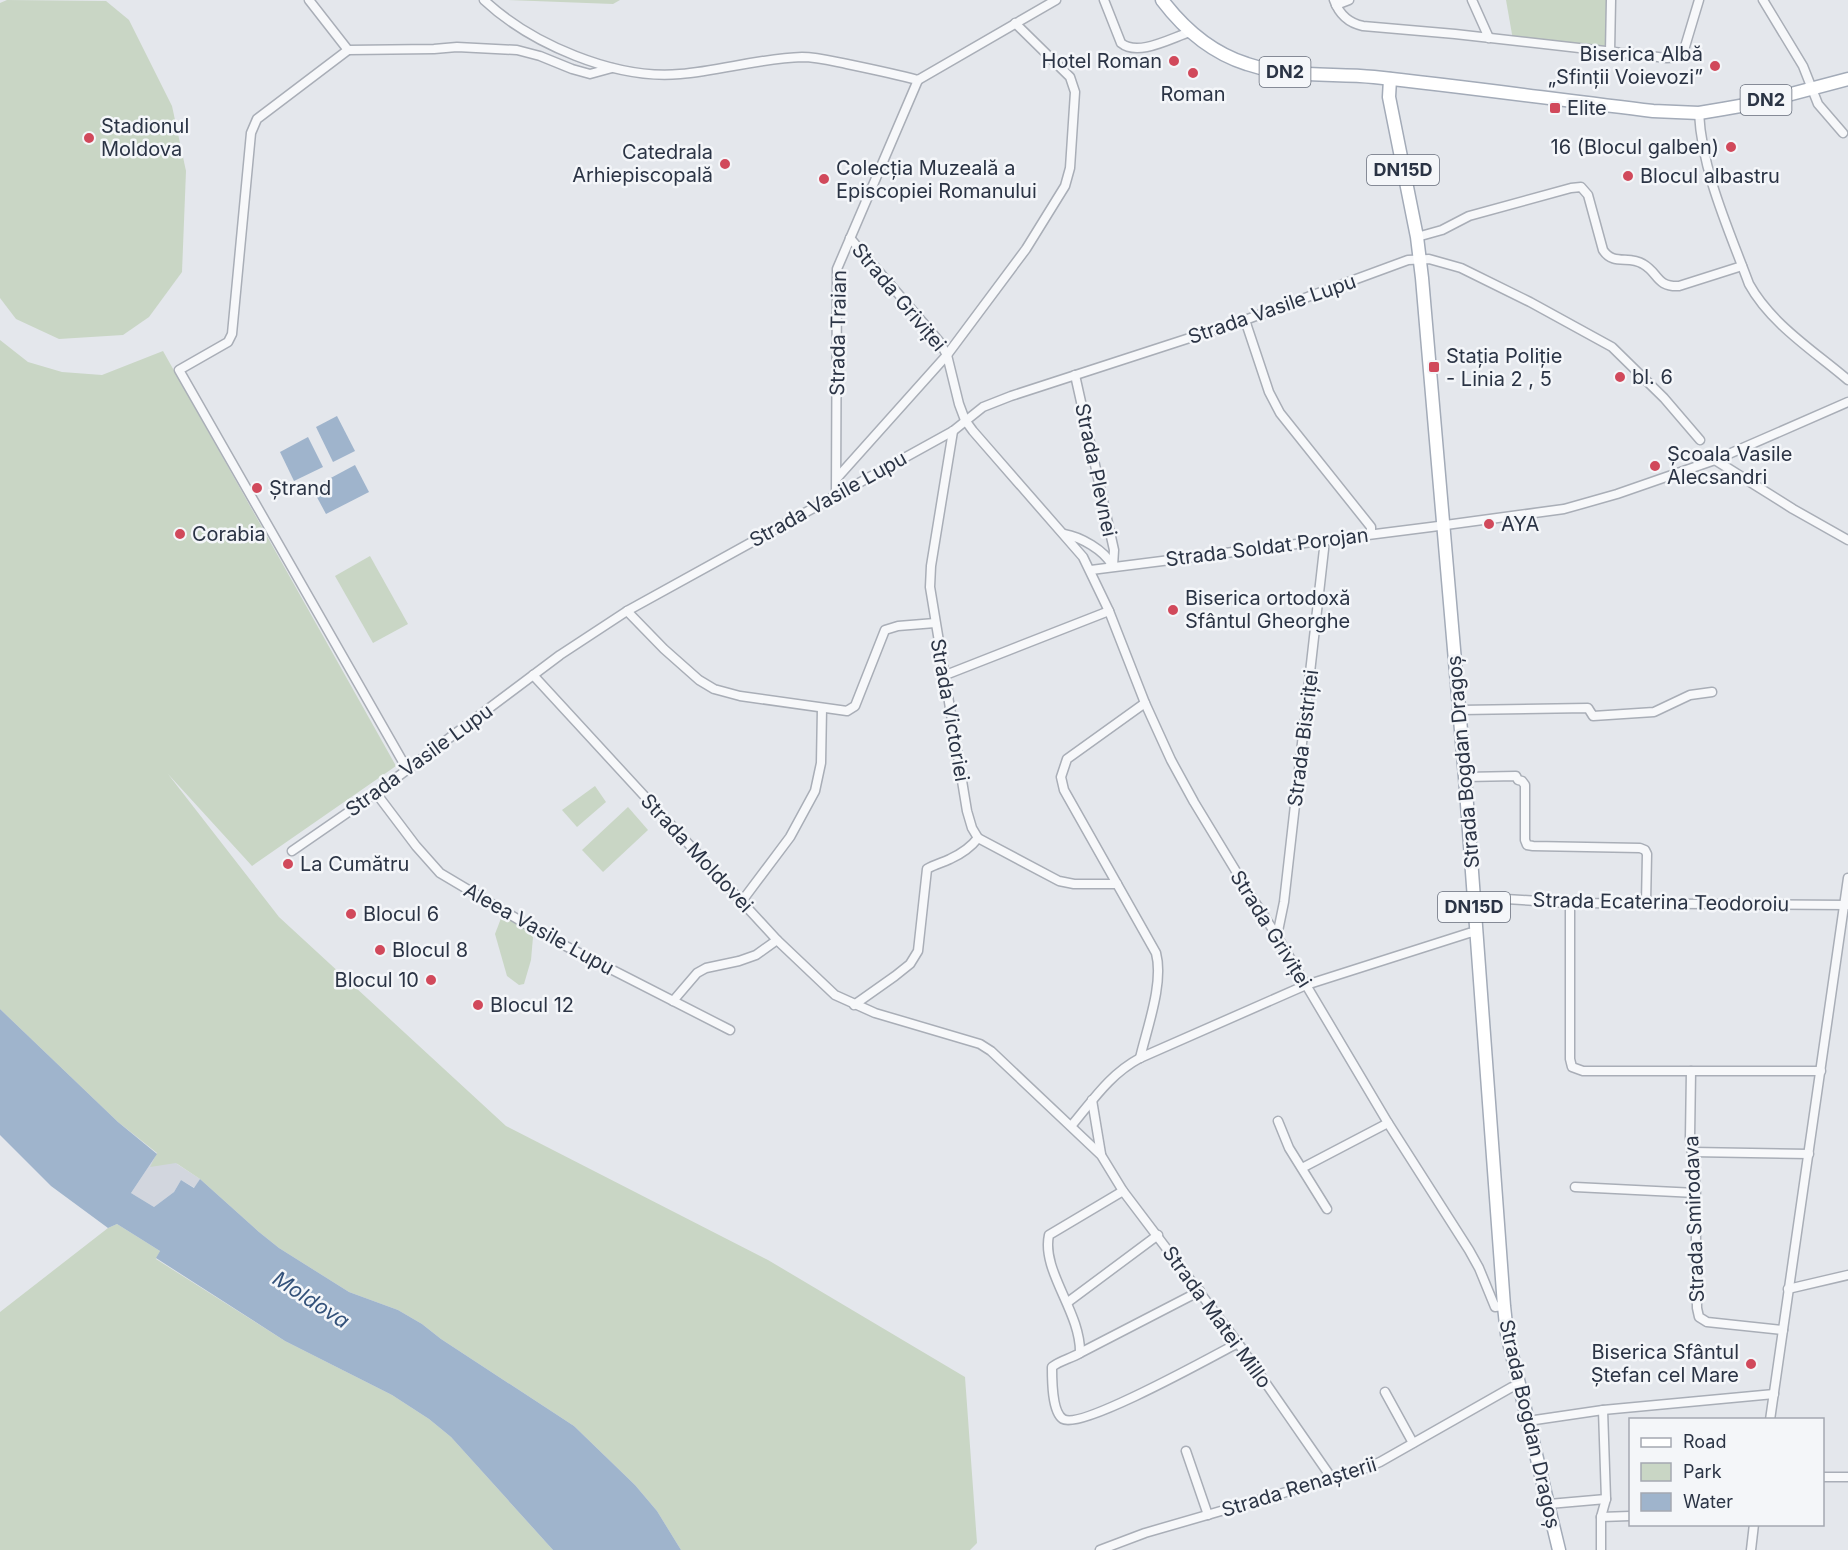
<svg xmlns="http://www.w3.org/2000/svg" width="1848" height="1550" viewBox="0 0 1848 1550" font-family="Inter,sans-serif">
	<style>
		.built { fill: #d2d6de }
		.green { fill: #c9d6c5 }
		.water { fill: #9fb4cc }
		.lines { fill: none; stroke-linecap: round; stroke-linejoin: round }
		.minor-casing { stroke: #a9aeb7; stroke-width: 11 }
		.primary-casing { stroke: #a3abb8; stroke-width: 15 }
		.minor { stroke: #f7f8fa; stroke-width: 8 }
		.primary { stroke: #fff; stroke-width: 12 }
		.poi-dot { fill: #d1495b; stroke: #f4f6f9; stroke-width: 2 }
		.labels { text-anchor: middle; stroke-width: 5; stroke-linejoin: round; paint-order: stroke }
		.shield { fill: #f4f6f9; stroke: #676e7b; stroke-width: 1.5 }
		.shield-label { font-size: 18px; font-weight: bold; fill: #2b3445 }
		.poi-label { font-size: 20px; fill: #2b3445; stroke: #f4f6f9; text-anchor: start }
		.street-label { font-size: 20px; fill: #2b3445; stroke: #f4f6f9 }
		.water-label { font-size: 21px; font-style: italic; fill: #34527a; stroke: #f4f6f9 }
	</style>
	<rect width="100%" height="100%" fill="#e4e7ec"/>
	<polygon class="built" points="211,1048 177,1164 200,1179 195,1188 181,1180 174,1192 154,1207 131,1193 157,1154"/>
	<g class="green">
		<polygon points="7,0 106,1 129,20 172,106 186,171 182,272 149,317 123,335 59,339 16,319 0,298 0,3"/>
		<polygon points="508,0 620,0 613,4"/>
		<polygon points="1506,0 1611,0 1610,52 1513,40"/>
		<polygon points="0,340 28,362 62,372 102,375 163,351 396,766 252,866 168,774 279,917 506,1126 768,1260 965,1377 977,1543 970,1550 681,1550 657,1511 635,1485 574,1426 441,1339 422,1324 398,1310 349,1292 279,1248 259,1232 200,1179 176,1163 150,1167 157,1153 118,1122 0,1009"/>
		<polygon points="370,556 408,624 373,643 335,576"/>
		<polygon points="595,786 606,802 577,827 562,810"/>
		<polygon points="628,807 648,830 603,872 582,850"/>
		<polygon points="503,913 518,922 533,937 531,960 524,984 519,985 507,976 495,934"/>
		<polygon points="117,1224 160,1251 156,1259 285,1341 392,1395 429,1419 451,1437 553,1550 0,1550 0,1312 108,1228"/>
	</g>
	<g class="water">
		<polygon points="337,416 355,451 333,462 316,427"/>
		<polygon points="308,437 323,467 294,481 280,452"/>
		<polygon points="355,465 369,492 326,514 312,488"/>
		<polygon points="0,1009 118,1122 157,1154 131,1193 154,1207 174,1192 181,1180 194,1188 200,1179 259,1232 279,1248 349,1292 398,1310 422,1324 441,1339 574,1426 635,1485 657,1511 681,1550 553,1550 451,1437 429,1419 392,1395 285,1341 156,1258 160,1251 117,1224 108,1228 51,1186 0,1135"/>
	</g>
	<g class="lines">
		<defs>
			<g id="minor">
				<polyline points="309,0 348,50 434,49 457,47 517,50 540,56 572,69 590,74 612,68"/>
				<path d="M 484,0 C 531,44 615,80 680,74 C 720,71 761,58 802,57 C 817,57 832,61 847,64 C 871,69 895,74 918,80 L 1056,0"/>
				<path d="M 1104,0 L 1121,43 C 1138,57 1171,38 1190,32"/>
				<path d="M 1334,0 C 1339,14 1348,23 1363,26 L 1455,34 L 1667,58 L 1679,57 L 1684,50 L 1699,0"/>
				<polyline points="1472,0 1489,38"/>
				<polyline points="1763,0 1803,66 1818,104 1843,133"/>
				<polyline points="1336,5 1349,0"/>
				<polyline points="348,50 257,119 251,133 232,334 228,342 179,370 407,769"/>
				<polyline points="1610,52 1611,0"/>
				<path d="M 1699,113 C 1702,172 1729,230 1749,284 C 1771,324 1814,351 1848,380"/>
				<path d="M 1417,237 L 1442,230 L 1469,216 L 1571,188 L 1581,187 L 1588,195 L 1603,250 C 1613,266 1629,255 1643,264 C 1659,273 1656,287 1679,286 L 1742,266"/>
				<polyline points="850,238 939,341 947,355 959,404 965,420 973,431 1083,557 1109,611 1145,703 1171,760 1194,802 1251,896 1277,936 1388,1123 1469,1250 1479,1268 1495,1307 1504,1306"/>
				<polyline points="1245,320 1269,392 1280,413 1371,527 1371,534"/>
				<polyline points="1075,375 1114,550 1113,566"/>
				<polyline points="953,431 931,566 930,587 967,811 972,828 978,838 1059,881 1074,884 1117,884"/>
				<polyline points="1715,460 1793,509 1848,540"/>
				<polyline points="837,478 947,355 1026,249 1065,186 1070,168 1075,92 1070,77 1015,23"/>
				<polyline points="836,494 837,269 918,80"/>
				<path d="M 1064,534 C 1081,537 1104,550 1112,565"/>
				<polyline points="1091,570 1431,527 1564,509 1617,494 1715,460 1848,402"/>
				<polyline points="627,611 664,649 699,680 714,689 740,696 847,711 855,706 885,630 898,626 935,623"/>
				<polyline points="533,675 777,940 835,995 875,1013 980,1044 991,1051 1101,1155 1123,1191 1238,1343 1333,1480"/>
				<polyline points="943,676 1109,611"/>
				<polyline points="1460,710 1588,708 1593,716 1654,712 1690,695 1712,692"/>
				<polyline points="1465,777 1516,776 1518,780 1522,781 1525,785 1525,840 1527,845 1533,846 1640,848 1645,850 1647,854 1646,903"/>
				<polyline points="376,793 416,846 440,873 546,936 730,1030"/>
				<polyline points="292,851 376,793 560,655 627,611 953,431 983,407 1011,396 1245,320 1408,260 1429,259 1461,268 1530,302 1612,347 1664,398 1700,440"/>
				<polyline points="1474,897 1570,903 1848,905"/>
				<polyline points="742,901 790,837 815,791 821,763 822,708"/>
				<polyline points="1570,903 1570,1059 1572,1067 1583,1071 1821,1071"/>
				<polyline points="1277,936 1284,902 1324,549 1324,540"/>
				<polyline points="673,1001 697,973 706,968 739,961 756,955 777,940"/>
				<path d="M 854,1005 L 895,976 L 910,964 L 918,951 L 927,869 C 935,864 942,863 950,859 C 961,854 971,847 978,838"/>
				<path d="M 1140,1058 C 1147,1028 1164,983 1156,953 L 1064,790 L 1061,777 L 1067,759 L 1145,703"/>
				<polyline points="1691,1071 1690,1137 1695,1177 1697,1308 1699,1317 1707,1322 1783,1330"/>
				<polyline points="1092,1100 1101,1154"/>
				<polyline points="1278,1121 1289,1148 1327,1209"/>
				<path d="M 1072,1125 C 1093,1100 1110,1074 1140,1058 L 1306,985 L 1469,933 L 1476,932"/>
				<polyline points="1692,1152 1809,1154"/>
				<polyline points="1302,1168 1388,1123"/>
				<polyline points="1575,1187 1696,1193"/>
				<path d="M 1123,1191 L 1049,1235 C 1041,1271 1081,1312 1080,1353 C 1070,1359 1061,1360 1052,1367 C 1052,1380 1052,1412 1063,1419 C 1081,1430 1215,1355 1238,1343"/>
				<polyline points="1788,1289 1848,1275"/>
				<polyline points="1068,1302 1158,1235"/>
				<polyline points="1080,1353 1200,1291"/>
				<polyline points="1385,1392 1413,1443"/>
				<polyline points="1770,1420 1848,878"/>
				<polyline points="1528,1421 1603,1410 1774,1394"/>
				<polyline points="1186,1451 1208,1515"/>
				<polyline points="1822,1477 1848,1477"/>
				<polyline points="1549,1504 1606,1499"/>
				<polyline points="1601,1517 1630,1516"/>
				<polyline points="1100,1550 1145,1533 1359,1471 1380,1462 1512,1387 1519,1385"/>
				<polyline points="1601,1550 1601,1517 1606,1499 1603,1410"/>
				<polyline points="1751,1550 1754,1524"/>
			</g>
			<g id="primary">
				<path d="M 1162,0 C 1184,29 1212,53 1247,64 C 1288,78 1332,73 1374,77 C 1467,87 1560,100 1653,111 L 1699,113 L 1723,109 L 1757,103 L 1848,79"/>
				<polyline points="1390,79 1389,97 1417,237 1422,278 1465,777 1504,1306 1507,1334 1559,1550"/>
			</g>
		</defs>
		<use href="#minor" class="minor-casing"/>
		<use href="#primary" class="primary-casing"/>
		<use href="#minor" class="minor"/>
		<use href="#primary" class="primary"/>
	</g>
	<g class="poi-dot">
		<circle cx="1174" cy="61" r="6"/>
		<circle cx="1715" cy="66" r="6"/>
		<circle cx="1193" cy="73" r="6"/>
		<rect x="1549" y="102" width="12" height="12" rx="3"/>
		<circle cx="89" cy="138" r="6"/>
		<circle cx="1731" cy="147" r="6"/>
		<circle cx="725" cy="164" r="6"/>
		<circle cx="1628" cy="176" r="6"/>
		<circle cx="824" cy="179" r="6"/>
		<rect x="1428" y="361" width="12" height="12" rx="3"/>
		<circle cx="1620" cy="377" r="6"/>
		<circle cx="1655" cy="466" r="6"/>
		<circle cx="257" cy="488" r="6"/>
		<circle cx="1489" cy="524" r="6"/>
		<circle cx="180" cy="534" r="6"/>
		<circle cx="1173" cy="610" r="6"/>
		<circle cx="288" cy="864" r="6"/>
		<circle cx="351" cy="914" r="6"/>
		<circle cx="380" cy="950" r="6"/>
		<circle cx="431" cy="980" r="6"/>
		<circle cx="478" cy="1005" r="6"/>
		<circle cx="1751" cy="1364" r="6"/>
	</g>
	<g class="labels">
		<g class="shield">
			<rect x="1259.5" y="57" width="51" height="30" rx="4.5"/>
			<rect x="1740.5" y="85" width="51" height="30" rx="4.5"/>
			<rect x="1367" y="155" width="72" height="30" rx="4.5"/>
			<rect x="1438" y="892" width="72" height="30" rx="4.5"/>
		</g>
		<g class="shield-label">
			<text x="1285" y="78">DN2</text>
			<text x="1766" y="106">DN2</text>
			<text x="1403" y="176">DN15D</text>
			<text x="1474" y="913">DN15D</text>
		</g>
		<g class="poi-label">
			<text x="1703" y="61" text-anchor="end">Biserica Albă<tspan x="1703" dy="23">„Sfinții Voievozi”</tspan></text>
			<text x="1162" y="68" text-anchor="end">Hotel Roman</text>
			<text x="1193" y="101" text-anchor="middle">Roman</text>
			<text x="1567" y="115">Elite</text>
			<text x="101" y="133">Stadionul<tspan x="101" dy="23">Moldova</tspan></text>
			<text x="1719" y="154" text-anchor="end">16 (Blocul galben)</text>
			<text x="713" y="159" text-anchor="end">Catedrala<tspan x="713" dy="23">Arhiepiscopală</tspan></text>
			<text x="836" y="175">Colecția Muzeală a<tspan x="836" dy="23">Episcopiei Romanului</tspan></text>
			<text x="1640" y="183">Blocul albastru</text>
			<text x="1446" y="363">Stația Poliție<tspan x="1446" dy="23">- Linia 2 , 5</tspan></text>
			<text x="1632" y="384">bl. 6</text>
			<text x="1667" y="461">Școala Vasile<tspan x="1667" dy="23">Alecsandri</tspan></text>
			<text x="269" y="495">Ștrand</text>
			<text x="1501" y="531">AYA</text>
			<text x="192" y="541">Corabia</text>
			<text x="1185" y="605">Biserica ortodoxă<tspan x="1185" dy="23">Sfântul Gheorghe</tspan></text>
			<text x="300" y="871">La Cumătru</text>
			<text x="363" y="921">Blocul 6</text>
			<text x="392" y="957">Blocul 8</text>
			<text x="419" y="987" text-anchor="end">Blocul 10</text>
			<text x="490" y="1012">Blocul 12</text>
			<text x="1739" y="1359" text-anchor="end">Biserica Sfântul<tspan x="1739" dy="23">Ștefan cel Mare</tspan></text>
		</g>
		<g class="street-label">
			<text transform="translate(899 297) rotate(50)" y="7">Strada Griviței</text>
			<text transform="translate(1272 309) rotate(-19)" y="7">Strada Vasile Lupu</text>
			<text transform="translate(838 333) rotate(-89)" y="7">Strada Traian</text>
			<text transform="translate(1096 470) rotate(78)" y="7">Strada Plevnei</text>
			<text transform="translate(828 499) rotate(-29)" y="7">Strada Vasile Lupu</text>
			<text transform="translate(1267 547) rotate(-7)" y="7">Strada Soldat Porojan</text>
			<text transform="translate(950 710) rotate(80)" y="7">Strada Victoriei</text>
			<text transform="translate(1303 738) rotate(-83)" y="7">Strada Bistriței</text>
			<text transform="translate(419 760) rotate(-36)" y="7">Strada Vasile Lupu</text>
			<text transform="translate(1463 762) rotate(-95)" y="7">Strada Bogdan Dragoș</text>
			<text transform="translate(697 853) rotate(47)" y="7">Strada Moldovei</text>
			<text transform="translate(1661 902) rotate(1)" y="7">Strada Ecaterina Teodoroiu</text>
			<text transform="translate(539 929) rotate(29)" y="7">Aleea Vasile Lupu</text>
			<text transform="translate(1271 929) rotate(58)" y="7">Strada Griviței</text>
			<text transform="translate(1694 1219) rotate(-92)" y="7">Strada Smirodava</text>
			<text transform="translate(1217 1317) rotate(54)" y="7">Strada Matei Millo</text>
			<text transform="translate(1530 1424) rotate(77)" y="7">Strada Bogdan Dragoș</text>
			<text transform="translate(1299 1487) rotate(-17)" y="7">Strada Renașterii</text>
		</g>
		<g class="water-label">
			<text transform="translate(311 1300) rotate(33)" y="7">Moldova</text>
		</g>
	</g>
	<rect x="1629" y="1418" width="195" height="108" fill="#f4f6f9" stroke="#a4a8b1" stroke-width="1.5"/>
	<rect x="1641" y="1438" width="30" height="9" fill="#ffffff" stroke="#a4a8b1" stroke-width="1.5"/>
	<text x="1683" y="1448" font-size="18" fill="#2b3445">Road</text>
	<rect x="1641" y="1463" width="30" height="18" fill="#c9d6c5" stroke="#a4a8b1" stroke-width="1.5"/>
	<text x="1683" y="1478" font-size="18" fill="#2b3445">Park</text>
	<rect x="1641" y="1493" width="30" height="18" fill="#9fb4cc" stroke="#a4a8b1" stroke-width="1.5"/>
	<text x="1683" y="1508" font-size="18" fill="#2b3445">Water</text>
</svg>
